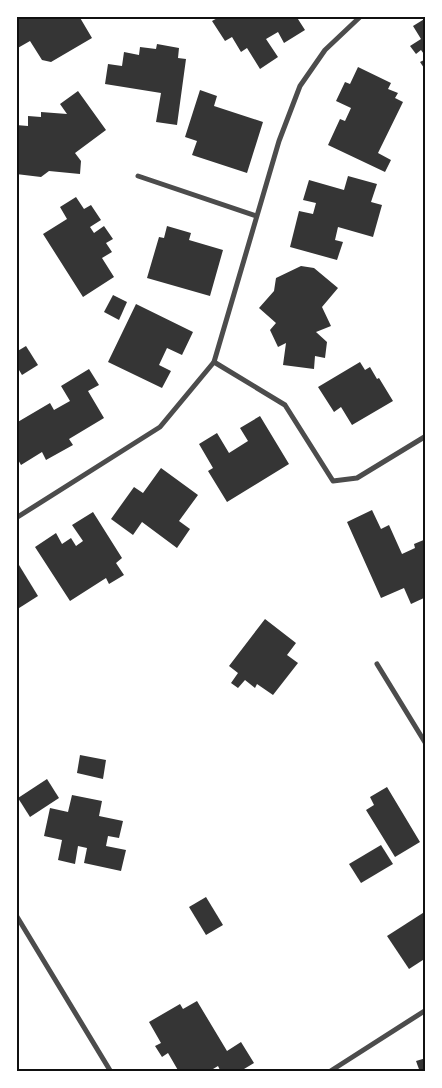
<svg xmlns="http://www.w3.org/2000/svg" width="442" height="1088" viewBox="0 0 442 1088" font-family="Karla,sans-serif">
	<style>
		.building { fill: #353535 }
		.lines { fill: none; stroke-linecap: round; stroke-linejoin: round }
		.minor { stroke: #4c4c4c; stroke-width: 5 }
		.neatline { fill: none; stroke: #111; stroke-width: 2 }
	</style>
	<rect width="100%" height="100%" fill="#fff"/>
	<g class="building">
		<polygon points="16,16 79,16 92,38 51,62 42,60 30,41 16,49"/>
		<polygon points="221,16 296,16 305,30 284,43 278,32 266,39 278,57 260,69 247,48 241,52 232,37 225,41 212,21"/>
		<polygon points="426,18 426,57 421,50 416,54 410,46 421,39 413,26"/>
		<polygon points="157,44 179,48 178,58 186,59 177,125 156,122 161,93 105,84 108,64 122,66 124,52 139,55 140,47 156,49"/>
		<polygon points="426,59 426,71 420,62"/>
		<polygon points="358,67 391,83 388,89 398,93 395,98 403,102 378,153 391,160 385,172 328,145 340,119 345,121 351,108 336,101 345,82 350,84"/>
		<polygon points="200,90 217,96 214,106 263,122 247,173 192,155 197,141 185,137"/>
		<polygon points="78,91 106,130 75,153 81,161 80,174 49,171 41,177 16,174 16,125 28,126 28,116 41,117 41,112 67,114 60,104"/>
		<polygon points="348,176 377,184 371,202 382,205 373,237 338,227 335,240 343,242 337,260 290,247 299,211 313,214 316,203 303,200 309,180 344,190"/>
		<polygon points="76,197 84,209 91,205 101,220 90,227 94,233 104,226 113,239 106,243 112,252 102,258 114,277 83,297 43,234 67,219 60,207"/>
		<polygon points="167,226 191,233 189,240 223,250 210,296 147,278 159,237 164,238"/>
		<polygon points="301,266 314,268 338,288 322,307 331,326 316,332 327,342 325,358 315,356 314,369 283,365 286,343 278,347 270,330 276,323 259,308 274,291 276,278"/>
		<polygon points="113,295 127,302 119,320 104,312"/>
		<polygon points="136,304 193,332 182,355 167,348 159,365 171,371 162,388 108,362"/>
		<polygon points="26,346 38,365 22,375 16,365 16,352"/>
		<polygon points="360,362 365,370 370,367 377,379 379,378 393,401 352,425 341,407 334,412 318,387"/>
		<polygon points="89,369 99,385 88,391 104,418 69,439 73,445 46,460 42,452 21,465 16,456 16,423 50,403 54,410 70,401 61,386"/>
		<polygon points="260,416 289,464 227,502 208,471 213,468 199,444 217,433 229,453 248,441 240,428"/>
		<polygon points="161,468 198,495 179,521 190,529 177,548 142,522 133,535 111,519 134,487 143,493"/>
		<polygon points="372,510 381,529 389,525 402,554 415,548 414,544 426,539 426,597 411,604 404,588 381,598 347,522"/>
		<polygon points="93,512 122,558 116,563 124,575 109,584 106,578 70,601 35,547 56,533 62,544 71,538 76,546 83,541 72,525"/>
		<polygon points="19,565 38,596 16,610 16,566"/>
		<polygon points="265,619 296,643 287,655 298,663 273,695 257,684 255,688 245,680 238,688 231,683 238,673 229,666"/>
		<polygon points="80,755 106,760 103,779 77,773"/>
		<polygon points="47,779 59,798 30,817 18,798"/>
		<polygon points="387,787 420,842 395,857 366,810 374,805 370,797"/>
		<polygon points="72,795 102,801 99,816 123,821 119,838 108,836 106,846 126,850 121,871 84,863 87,848 78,846 75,864 58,860 62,840 44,836 50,808 68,812"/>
		<polygon points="381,845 393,864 361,883 349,864"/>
		<polygon points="206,897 223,925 206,935 189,907"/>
		<polygon points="426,911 426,958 409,969 387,936"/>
		<polygon points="197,1001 227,1051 241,1042 254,1063 239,1072 221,1072 218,1066 208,1072 179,1072 168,1053 162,1057 155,1046 161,1043 149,1022 180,1004 183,1009"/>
		<polygon points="426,1058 426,1072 420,1072 416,1061"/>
	</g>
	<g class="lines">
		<g class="minor">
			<polyline points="138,176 256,216"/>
			<polyline points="214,362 285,405 333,481 357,478 426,436"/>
			<polyline points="16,518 160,427 214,362 279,141 300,86 325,50 361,16"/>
			<polyline points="377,664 426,744"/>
			<polyline points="16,915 111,1072"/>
			<polyline points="329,1072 426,1010"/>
		</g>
	</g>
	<rect width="442" height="1088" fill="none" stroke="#ffffff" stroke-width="35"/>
	<rect x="18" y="18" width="406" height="1052" class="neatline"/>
</svg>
